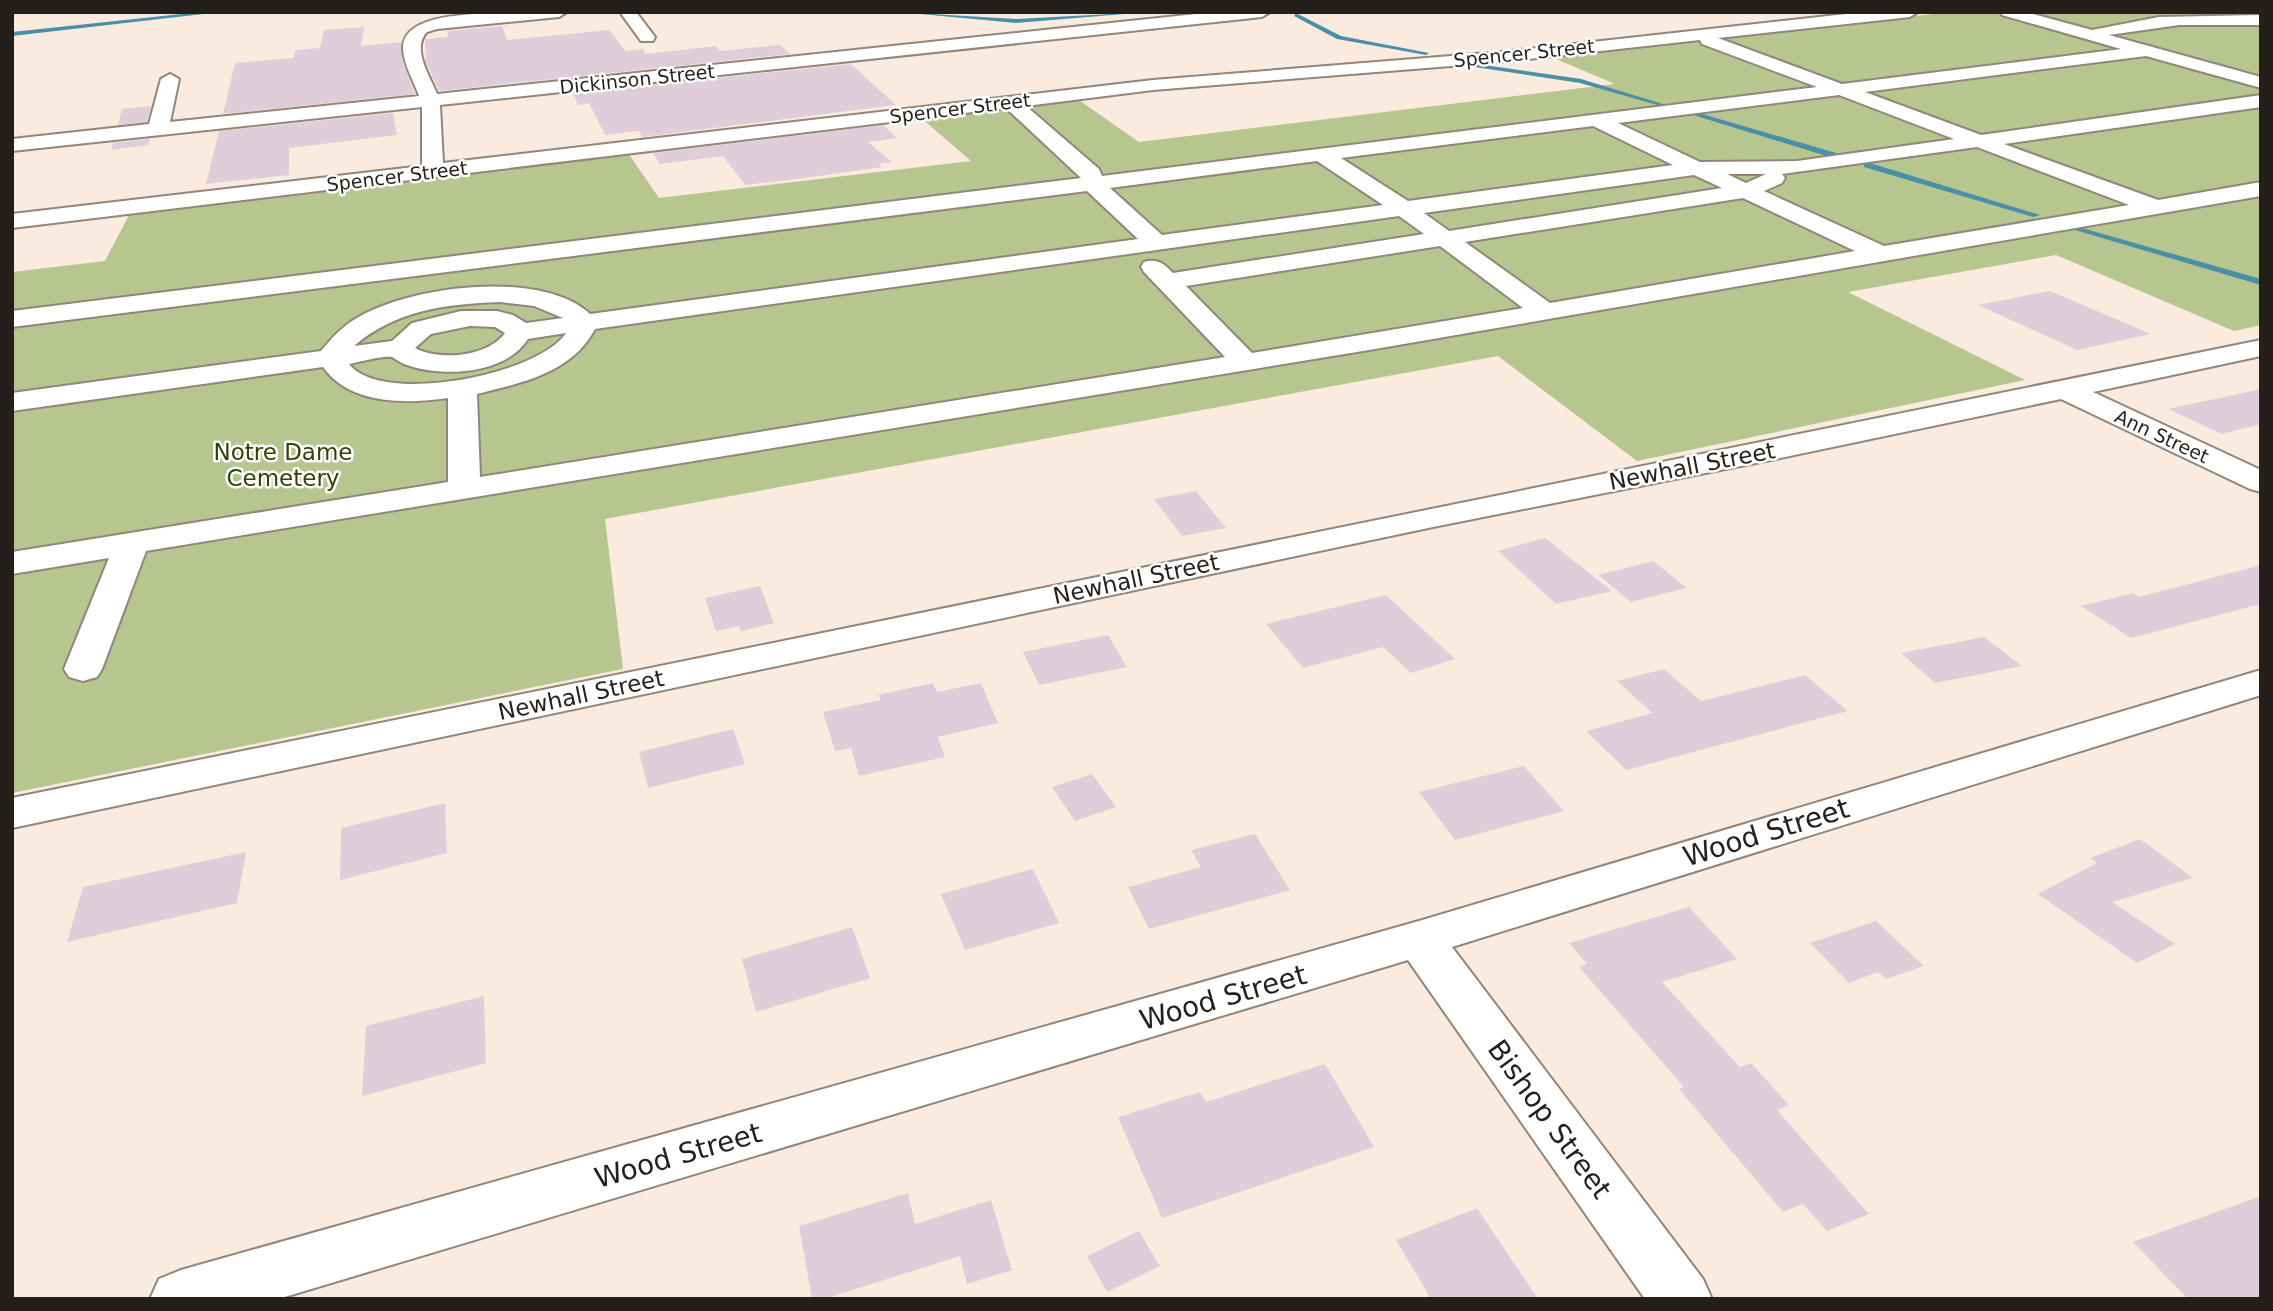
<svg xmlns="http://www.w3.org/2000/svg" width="2273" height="1311" viewBox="0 0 2273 1311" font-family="'DejaVu Sans',sans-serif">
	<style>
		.green { fill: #b6c68e }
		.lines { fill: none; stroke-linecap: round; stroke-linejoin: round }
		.stream { fill: #4a8fa9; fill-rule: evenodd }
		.building { fill: #dfced9 }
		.minor-casing { stroke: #93857a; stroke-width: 4 }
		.minor { fill: #fff; fill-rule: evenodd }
		.labels { text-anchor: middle; stroke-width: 5; stroke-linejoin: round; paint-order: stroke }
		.far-street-label { font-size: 19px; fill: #241f1a; stroke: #fff }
		.park-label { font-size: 23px; fill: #354102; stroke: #fff }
		.street-label { font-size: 23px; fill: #241f1a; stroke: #fff }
		.near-street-label { font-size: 28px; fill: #241f1a; stroke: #fff }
	</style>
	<rect width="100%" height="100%" fill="#fbebdf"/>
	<polygon class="green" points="1952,12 2261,12 2261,325 2234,331 2056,255 1848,292 2025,380 1637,461 1498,356 605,519 623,669 12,793 12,272 105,261 129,215 628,153 659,198 971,161 920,117 1076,98 1139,142 1615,84 1549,56"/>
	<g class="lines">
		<g class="stream">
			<polygon points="200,12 221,12 12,36 12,32"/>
			<polygon points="899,12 1016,19 1148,12 1016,23"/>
			<polygon points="1296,13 1341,36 1429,53 1426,55 1337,39 1294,16"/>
			<polygon points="1477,64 1581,79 1666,105 1661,106 1580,83 1475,67"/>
			<polygon points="1692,111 1836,153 1837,155 1830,157 1690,114"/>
			<polygon points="1864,163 1870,163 2040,215 2033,217 1864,167"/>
			<polygon points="2075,226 2261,279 2261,285 2075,230"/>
		</g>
	</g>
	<g class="building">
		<polygon points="502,26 507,40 609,30 626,51 643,49 645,54 716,46 720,51 780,45 790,54 439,91 426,62 425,39 448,37 447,31"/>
		<polygon points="364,27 361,46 402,42 403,62 415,94 223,114 235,63 293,58 296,50 320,48 324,30"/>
		<polygon points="851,64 896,105 642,137 639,131 605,135 589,103 578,105 573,93"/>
		<polygon points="151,106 147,122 118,125 122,109"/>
		<polygon points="393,113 397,135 289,148 289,175 206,184 219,131"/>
		<polygon points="883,125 897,138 868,142 892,162 879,164 882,167 798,179 745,185 723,156 660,164 653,153"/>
		<polygon points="150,139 148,145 111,150 113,143"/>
		<polygon points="2050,291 2151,334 2077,350 1978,305"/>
		<polygon points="2261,389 2261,424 2222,434 2168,409"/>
		<polygon points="1196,491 1226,528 1182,536 1154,499"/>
		<polygon points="1545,538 1612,591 1556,604 1498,551"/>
		<polygon points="1653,561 1687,588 1631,602 1598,575"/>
		<polygon points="2261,565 2261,604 2131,638 2081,606 2133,593 2139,597"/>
		<polygon points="760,586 774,623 741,631 739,626 716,631 705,598"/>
		<polygon points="1386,595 1455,659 1411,673 1383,647 1303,668 1266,624"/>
		<polygon points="1108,635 1127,667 1039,685 1023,652"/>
		<polygon points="1984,637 2022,666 1935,683 1901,653"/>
		<polygon points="1664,669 1701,701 1805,675 1848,711 1626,770 1586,731 1652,713 1617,681"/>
		<polygon points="933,683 937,692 981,683 998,723 938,737 945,757 859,776 851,748 835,751 823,712 881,700 878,695"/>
		<polygon points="733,729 745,764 648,788 639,752"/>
		<polygon points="1524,766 1564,811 1455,840 1419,792"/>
		<polygon points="1092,774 1116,807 1075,821 1052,787"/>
		<polygon points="445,803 447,853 340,880 341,828"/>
		<polygon points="1255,834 1290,890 1149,929 1128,887 1201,867 1191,850"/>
		<polygon points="2140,839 2193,878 2112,902 2175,944 2137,963 2038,894 2097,863 2090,858"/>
		<polygon points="246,852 237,903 67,942 83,887"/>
		<polygon points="1033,869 1059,923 965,950 941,894"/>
		<polygon points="1689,907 1737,959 1662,982 1740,1067 1751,1063 1789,1105 1777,1110 1869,1214 1827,1231 1803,1204 1783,1212 1679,1089 1684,1087 1579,967 1587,964 1569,943"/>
		<polygon points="1876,921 1924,966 1886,979 1878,972 1849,983 1810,943"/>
		<polygon points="852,927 870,978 756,1012 742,959"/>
		<polygon points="484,996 486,1063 362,1096 366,1026"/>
		<polygon points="1325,1064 1374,1147 1162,1218 1118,1117 1200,1092 1206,1102"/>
		<polygon points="908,1193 915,1224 991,1200 1012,1270 967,1284 960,1256 824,1299 812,1299 799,1226"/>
		<polygon points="2261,1196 2261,1299 2188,1299 2133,1242"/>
		<polygon points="1477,1208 1538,1299 1431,1299 1396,1240"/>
		<polygon points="1139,1231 1160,1266 1107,1292 1087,1256"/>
	</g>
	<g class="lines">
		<defs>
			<g id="minor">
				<path d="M 507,12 L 567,12 L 559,17 L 437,29 L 427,32 C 411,49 430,76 437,94 L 1215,12 L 1270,12 L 1262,17 L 440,105 L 443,163 L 1153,80 L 1501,52 L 1864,12 L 1918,12 L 1910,17 L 1718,38 L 1842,84 L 2121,49 L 2002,15 L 2000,12 L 2026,12 L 2092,30 L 2159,17 L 2261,15 L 2261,25 L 2179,25 L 2109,35 L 2261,77 L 2261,88 L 2146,56 L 1865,92 L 1981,135 L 2261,95 L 2261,107 L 2004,144 L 2158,200 L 2261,182 L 2261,196 L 1369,350 L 146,551 L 102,669 L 97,677 L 83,681 L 69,677 L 64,669 L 109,558 L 12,574 L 12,552 L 448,482 L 448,398 C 405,404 350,405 323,367 L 12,411 L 12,393 L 321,351 C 331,339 340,329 352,321 C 404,286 541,268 590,314 L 1138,239 L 1087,191 L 12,327 L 12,311 L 1081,178 L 1006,108 L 12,228 L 12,214 L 422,166 L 422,107 L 12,151 L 12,139 L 149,124 L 161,79 L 170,74 L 179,79 L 170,122 L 419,96 C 414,81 404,66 403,49 C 402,11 480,15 507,12 ZM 1700,40 L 1702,44 L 1817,87 L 1102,176 L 1099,169 L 1026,106 L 1153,90 L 1501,62 ZM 1839,95 L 1954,139 L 1797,161 L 1700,162 L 1618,123 ZM 1593,126 L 1673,165 L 1408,201 L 1341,158 ZM 1977,147 L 2129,205 L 1884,246 L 1764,191 L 1782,183 L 1785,178 L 1782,174 ZM 1317,161 L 1383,205 L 1162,235 L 1110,188 ZM 1727,174 L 1766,174 L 1746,183 ZM 1694,175 L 1722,188 L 1449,231 L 1424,213 ZM 1743,198 L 1855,251 L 1550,303 L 1465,242 ZM 1399,216 L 1424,234 L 1173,273 C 1164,264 1158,258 1144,262 L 1141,267 L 1144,272 L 1225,357 L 480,477 L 477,394 C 521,383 572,373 595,329 ZM 1440,246 L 1523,308 L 1252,353 L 1186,286 ZM 500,302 L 534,306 L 563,318 L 526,323 L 513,315 L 497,311 L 461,311 L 412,323 L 392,341 L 354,346 C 396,310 446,304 500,302 ZM 470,326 L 495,327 L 505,333 C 488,357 439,361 415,348 L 431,334 ZM 566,333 C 539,375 381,406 349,364 C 358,362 385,355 392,357 C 396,359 402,364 407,365 C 443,378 506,374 528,339 Z"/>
				<polygon points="620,12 636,12 655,37 653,41 641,41"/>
				<polygon points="2261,340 2261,356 2093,392 2261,470 2261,492 2250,489 2061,399 1776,459 1433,527 12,828 12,798"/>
				<polygon points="2261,670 2261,695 1452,947 1703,1279 1712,1299 1645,1299 1408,960 278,1299 150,1299 159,1279 181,1270 1419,921"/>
			</g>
		</defs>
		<use href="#minor" class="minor-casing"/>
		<use href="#minor" class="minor"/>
	</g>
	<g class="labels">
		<g class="far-street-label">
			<text transform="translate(1524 53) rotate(-6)" y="7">Spencer Street</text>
			<text transform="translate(637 79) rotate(-6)" y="7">Dickinson Street</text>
			<text transform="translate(960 108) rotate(-7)" y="7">Spencer Street</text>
			<text transform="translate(397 176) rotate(-7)" y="7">Spencer Street</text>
			<text transform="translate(2162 436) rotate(25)" y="7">Ann Street</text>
		</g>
		<g class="park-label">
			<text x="283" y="460">Notre Dame<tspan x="283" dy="26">Cemetery</tspan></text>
		</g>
		<g class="street-label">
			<text transform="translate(1692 466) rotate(-11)" y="8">Newhall Street</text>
			<text transform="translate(1136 579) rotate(-12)" y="8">Newhall Street</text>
			<text transform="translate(581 695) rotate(-12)" y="8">Newhall Street</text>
		</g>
		<g class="near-street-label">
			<text transform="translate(1766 832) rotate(-17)" y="10">Wood Street</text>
			<text transform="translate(1223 997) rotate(-16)" y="10">Wood Street</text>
			<text transform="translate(1550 1119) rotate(54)" y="10">Bishop Street</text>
			<text transform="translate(678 1155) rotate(-16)" y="10">Wood Street</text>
		</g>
	</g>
	<rect width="2273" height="1311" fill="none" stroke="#241f1a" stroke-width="28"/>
</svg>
